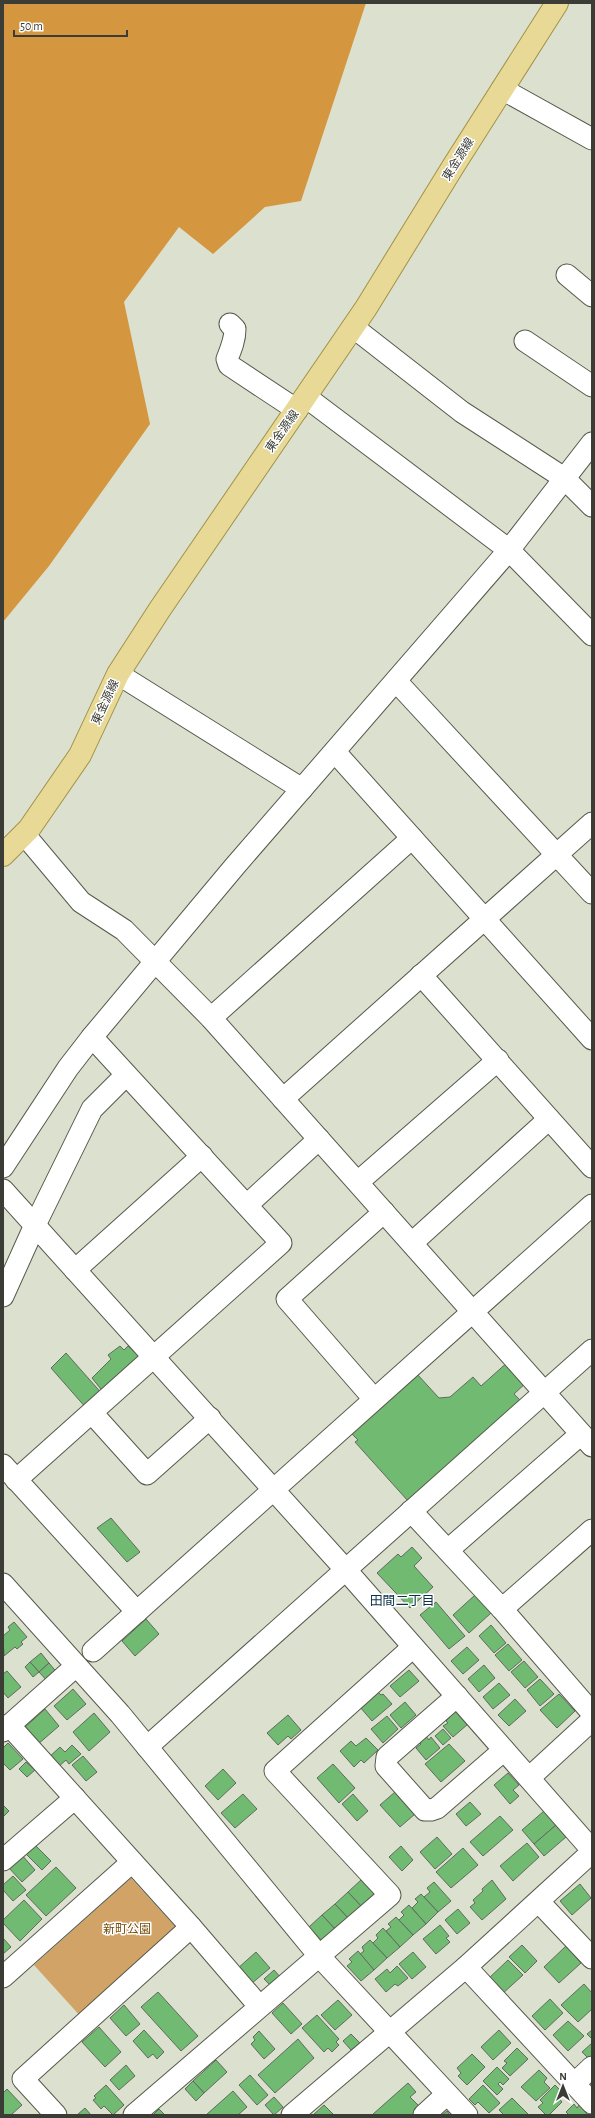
<svg xmlns="http://www.w3.org/2000/svg" width="595" height="2118" viewBox="0 0 595 2118" font-family="'Alegreya Sans','Noto Sans JP',sans-serif">
	<style>
		.green { fill: #d2a366 }
		.forest { fill: #d4963f }
		.building { fill: #71ba71; stroke: #5f6b5e }
		.lines { fill: none; stroke-linecap: round; stroke-linejoin: round }
		.minor-casing { stroke: #565a4b; stroke-width: 23 }
		.major-casing { stroke: #a19247; stroke-width: 24 }
		.minor { stroke: #fff; stroke-width: 21 }
		.major { stroke: #e8d996; stroke-width: 22 }
		.labels { text-anchor: middle; stroke-width: 3; stroke-linejoin: round; paint-order: stroke }
		.street-label { font-size: 12px; fill: #3a3c35; stroke: #fff }
		.park-label { font-size: 12px; fill: #774e0a; stroke: #fff }
		.neighbourhood-label { font-size: 13px; fill: #0b324a; stroke: #fff }
	</style>
	<rect width="100%" height="100%" fill="#dce1cf"/>
	<polygon class="green" points="131,1878 179,1931 82,2018 34,1965"/>
	<polygon class="forest" points="3,3 366,3 301,201 265,207 213,254 179,227 124,302 150,424 49,566 3,622"/>
	<g class="building">
		<polygon points="120,1346 124,1350 128,1346 142,1358 104,1393 92,1378 111,1359 108,1355"/>
		<polygon points="66,1353 104,1396 87,1409 51,1368"/>
		<polygon points="510,1360 528,1381 514,1394 520,1400 408,1501 355,1442 358,1440 351,1433 417,1374 439,1398 450,1397 473,1377 481,1386"/>
		<polygon points="111,1518 140,1552 127,1562 97,1528"/>
		<polygon points="412,1547 422,1558 414,1566 433,1587 410,1608 377,1573 398,1554 401,1557"/>
		<polygon points="475,1595 491,1613 469,1633 453,1615"/>
		<polygon points="436,1602 465,1636 449,1649 420,1615"/>
		<polygon points="146,1619 159,1634 135,1656 122,1641"/>
		<polygon points="14,1622 27,1637 21,1642 23,1644 17,1649 15,1647 4,1656 3,1636 10,1630 8,1627"/>
		<polygon points="491,1625 506,1643 494,1653 479,1636"/>
		<polygon points="508,1644 522,1660 509,1671 495,1655"/>
		<polygon points="467,1647 479,1660 463,1674 451,1661"/>
		<polygon points="41,1653 49,1663 39,1672 30,1662"/>
		<polygon points="524,1661 538,1677 525,1688 511,1672"/>
		<polygon points="30,1662 39,1672 33,1677 25,1667"/>
		<polygon points="49,1663 59,1675 49,1683 39,1672"/>
		<polygon points="484,1665 495,1678 479,1692 468,1679"/>
		<polygon points="409,1670 419,1681 400,1697 390,1686"/>
		<polygon points="7,1671 21,1687 8,1698 3,1692 3,1674"/>
		<polygon points="540,1679 554,1694 540,1706 527,1690"/>
		<polygon points="499,1683 510,1695 493,1709 483,1697"/>
		<polygon points="73,1689 86,1704 67,1720 54,1706"/>
		<polygon points="378,1692 381,1695 383,1694 392,1704 372,1721 360,1707"/>
		<polygon points="559,1694 575,1711 557,1728 540,1710"/>
		<polygon points="515,1699 526,1711 509,1726 498,1715"/>
		<polygon points="405,1702 416,1715 401,1728 390,1715"/>
		<polygon points="45,1709 59,1726 37,1745 23,1729"/>
		<polygon points="456,1709 468,1724 453,1737 443,1726 448,1723 446,1721 450,1717 449,1715"/>
		<polygon points="94,1713 110,1732 89,1751 73,1732"/>
		<polygon points="288,1715 301,1730 291,1739 288,1736 278,1745 267,1733"/>
		<polygon points="387,1716 398,1729 383,1743 371,1729"/>
		<polygon points="443,1729 451,1738 443,1745 435,1736"/>
		<polygon points="425,1735 429,1740 431,1737 440,1748 426,1760 416,1748 421,1744 418,1741"/>
		<polygon points="366,1738 378,1750 364,1763 361,1760 354,1767 340,1751 351,1741 356,1746"/>
		<polygon points="8,1743 23,1759 10,1770 4,1764 3,1765 3,1748"/>
		<polygon points="449,1744 465,1761 441,1782 425,1764"/>
		<polygon points="72,1745 81,1754 69,1764 66,1760 57,1768 48,1758 60,1747 65,1752"/>
		<polygon points="83,1756 97,1772 86,1781 72,1765"/>
		<polygon points="26,1762 35,1770 27,1777 19,1769"/>
		<polygon points="333,1764 355,1788 339,1803 317,1778"/>
		<polygon points="223,1769 236,1783 218,1800 205,1786"/>
		<polygon points="508,1773 519,1785 513,1790 519,1796 510,1804 494,1785"/>
		<polygon points="395,1792 415,1814 400,1827 380,1805"/>
		<polygon points="243,1794 257,1809 235,1828 221,1813"/>
		<polygon points="353,1794 368,1811 357,1821 342,1804"/>
		<polygon points="470,1802 481,1814 466,1826 456,1814"/>
		<polygon points="3,1805 9,1811 3,1817"/>
		<polygon points="544,1811 556,1825 534,1844 522,1830"/>
		<polygon points="500,1816 513,1830 483,1856 470,1842"/>
		<polygon points="556,1825 566,1837 544,1856 534,1844"/>
		<polygon points="437,1837 452,1854 435,1869 420,1852"/>
		<polygon points="33,1843 51,1861 42,1870 24,1852"/>
		<polygon points="527,1843 539,1857 513,1881 500,1866"/>
		<polygon points="401,1846 413,1860 402,1871 389,1857"/>
		<polygon points="463,1848 478,1865 451,1888 436,1872"/>
		<polygon points="21,1854 35,1870 22,1882 8,1867"/>
		<polygon points="56,1867 76,1888 46,1916 26,1895"/>
		<polygon points="13,1876 26,1890 13,1901 3,1890 3,1885"/>
		<polygon points="361,1880 374,1894 361,1906 348,1892"/>
		<polygon points="492,1880 506,1899 482,1920 470,1907 475,1903 473,1900 483,1891 482,1889"/>
		<polygon points="434,1882 451,1901 438,1912 424,1897 430,1892 427,1888"/>
		<polygon points="580,1884 591,1898 572,1915 560,1901"/>
		<polygon points="348,1892 361,1906 348,1918 335,1904"/>
		<polygon points="421,1894 438,1912 426,1924 412,1908 418,1902 415,1899"/>
		<polygon points="24,1900 42,1919 20,1941 3,1923 3,1920"/>
		<polygon points="335,1904 348,1918 335,1929 322,1915"/>
		<polygon points="409,1905 426,1924 413,1935 399,1920 404,1915 401,1912"/>
		<polygon points="458,1909 470,1923 457,1934 445,1920"/>
		<polygon points="322,1915 335,1929 322,1941 309,1927"/>
		<polygon points="396,1917 413,1935 400,1947 386,1931 391,1927 388,1924"/>
		<polygon points="440,1925 449,1936 446,1938 450,1942 436,1954 423,1939"/>
		<polygon points="383,1928 400,1947 387,1958 373,1943 378,1938 376,1935"/>
		<polygon points="3,1938 11,1947 3,1954"/>
		<polygon points="370,1940 387,1958 374,1970 360,1954 364,1951 362,1947"/>
		<polygon points="522,1945 537,1961 525,1973 509,1957"/>
		<polygon points="566,1946 581,1963 559,1983 544,1967"/>
		<polygon points="358,1951 374,1970 361,1981 347,1966 352,1962 349,1959"/>
		<polygon points="256,1952 270,1968 251,1984 237,1969"/>
		<polygon points="413,1952 426,1967 412,1979 399,1964"/>
		<polygon points="508,1960 523,1975 501,1995 487,1980"/>
		<polygon points="397,1966 408,1978 398,1986 395,1984 386,1992 375,1979 387,1969 390,1973"/>
		<polygon points="274,1970 282,1979 273,1988 264,1979"/>
		<polygon points="584,1984 592,1993 592,2009 578,2022 561,2005"/>
		<polygon points="158,1992 198,2036 181,2051 141,2007"/>
		<polygon points="550,1999 563,2013 545,2030 532,2016"/>
		<polygon points="338,2000 352,2015 335,2030 321,2015"/>
		<polygon points="283,2003 302,2024 291,2034 272,2013"/>
		<polygon points="124,2005 140,2024 126,2036 110,2018"/>
		<polygon points="317,2015 339,2039 336,2042 339,2045 332,2052 328,2048 324,2052 302,2028"/>
		<polygon points="568,2021 584,2036 568,2051 553,2035"/>
		<polygon points="99,2027 121,2052 105,2067 82,2042"/>
		<polygon points="144,2030 164,2052 157,2059 153,2054 148,2058 133,2041"/>
		<polygon points="499,2030 511,2043 493,2060 481,2047"/>
		<polygon points="592,2030 592,2039 587,2034"/>
		<polygon points="259,2031 275,2049 264,2059 251,2044 255,2040 253,2037"/>
		<polygon points="351,2034 360,2043 351,2050 343,2041"/>
		<polygon points="298,2039 314,2058 275,2093 258,2075"/>
		<polygon points="592,2043 592,2062 582,2052"/>
		<polygon points="517,2048 528,2059 510,2076 502,2068 507,2063 504,2061"/>
		<polygon points="472,2054 485,2067 467,2085 458,2076 461,2073 457,2068"/>
		<polygon points="216,2060 227,2072 204,2093 193,2081"/>
		<polygon points="126,2065 135,2076 119,2090 110,2080"/>
		<polygon points="497,2067 509,2079 503,2085 500,2082 498,2084 503,2089 497,2095 483,2081"/>
		<polygon points="539,2070 547,2078 544,2082 550,2088 536,2101 521,2087"/>
		<polygon points="250,2075 268,2095 257,2105 239,2085"/>
		<polygon points="193,2081 204,2093 196,2101 185,2089"/>
		<polygon points="408,2083 416,2092 410,2097 420,2107 412,2115 372,2115"/>
		<polygon points="106,2085 124,2105 113,2115 104,2106 101,2109 93,2100 96,2098 94,2096"/>
		<polygon points="483,2085 500,2103 489,2113 478,2102 475,2105 469,2099"/>
		<polygon points="555,2085 562,2092 558,2097 562,2102 549,2115 546,2115 538,2107 543,2103 540,2100"/>
		<polygon points="7,2089 22,2105 11,2115 3,2115 3,2093"/>
		<polygon points="233,2091 247,2107 238,2115 206,2115"/>
		<polygon points="274,2097 283,2107 274,2115 265,2105"/>
		<polygon points="512,2098 529,2115 504,2115 499,2110"/>
		<polygon points="574,2104 577,2108 579,2105 588,2115 569,2115 566,2112"/>
		<polygon points="324,2105 334,2115 313,2115"/>
		<polygon points="85,2108 91,2115 77,2115"/>
		<polygon points="159,2109 165,2115 153,2115"/>
		<polygon points="447,2111 450,2115 442,2115"/>
	</g>
	<g class="lines">
		<defs>
			<g id="minor">
				<polyline points="502,89 592,139"/>
				<polyline points="567,275 592,296"/>
				<path d="M 230,324 L 235,329 C 235,340 231,349 227,359 L 229,365 L 297,410"/>
				<polyline points="353,327 462,412 564,478 592,506"/>
				<polyline points="525,341 592,386"/>
				<polyline points="306,397 509,550 592,635"/>
				<polyline points="118,674 302,789"/>
				<polyline points="396,681 592,893"/>
				<polyline points="335,752 592,1039"/>
				<polyline points="24,834 81,902 124,930 211,1018 592,1446"/>
				<polyline points="421,975 592,1167"/>
				<polyline points="211,1018 412,838"/>
				<polyline points="283,1099 592,823"/>
				<polyline points="3,1167 68,1068 92,1037 235,866 509,550 592,443"/>
				<polyline points="358,1182 498,1060"/>
				<polyline points="3,1190 345,1569 592,1850"/>
				<polyline points="247,1205 319,1139"/>
				<polyline points="412,1243 549,1119"/>
				<polyline points="75,1270 202,1156"/>
				<polyline points="3,1296 35,1225 92,1109 126,1075"/>
				<polyline points="374,1399 287,1299 384,1212"/>
				<polyline points="92,1413 147,1474 210,1418"/>
				<polyline points="3,1465 137,1612"/>
				<polyline points="16,1480 281,1243 92,1037"/>
				<polyline points="411,1511 502,1609 592,1713"/>
				<polyline points="448,1550 581,1434"/>
				<polyline points="3,1584 120,1714 320,1957 467,2115"/>
				<polyline points="502,1609 592,1530"/>
				<polyline points="93,1651 592,1205"/>
				<polyline points="457,1696 387,1757 386,1766 425,1810 431,1810 437,1808 504,1750"/>
				<polyline points="9,1725 191,1927 259,2006"/>
				<polyline points="3,1731 76,1666"/>
				<polyline points="147,1747 592,1350"/>
				<polyline points="529,1778 592,1720"/>
				<polyline points="3,1860 75,1798"/>
				<polyline points="539,1902 592,1958"/>
				<polyline points="466,1967 592,2103"/>
				<polyline points="3,1977 132,1862"/>
				<polyline points="574,2084 592,2067"/>
				<polyline points="56,2115 23,2079 191,1927"/>
				<polyline points="134,2115 390,1895 275,1771 413,1647"/>
				<polyline points="292,2115 466,1967 592,1852"/>
				<polyline points="424,2115 447,2094"/>
			</g>
			<polyline id="major" points="3,855 29,829 80,755 118,674 160,609 366,308 454,165 557,3"/>
		</defs>
		<use href="#minor" class="minor-casing"/>
		<use href="#major" class="major-casing"/>
		<use href="#minor" class="minor"/>
		<use href="#major" class="major"/>
	</g>
	<g class="labels">
		<g class="street-label">
			<text transform="translate(458 159) rotate(-58)" y="4">東金源線</text>
			<text transform="translate(282 431) rotate(-55)" y="4">東金源線</text>
			<text transform="translate(105 702) rotate(-65)" y="4">東金源線</text>
		</g>
		<g class="park-label">
			<text x="127" y="1933">新町公園</text>
		</g>
		<g class="neighbourhood-label">
			<text x="402" y="1605">田間二丁目</text>
		</g>
	</g>
	<rect width="595" height="2118" fill="none" stroke="#3a3c35" stroke-width="8"/>
	<g transform="translate(563 2086)" stroke="#ffffff" stroke-width="3" paint-order="stroke">
	<path d="M0-3L7 15L0 10L-7 15Z" fill="#3a3c35"/>
	<text y="-6" font-size="11" font-weight="bold" text-anchor="middle" fill="#3a3c35">N</text>
	</g>
	<path d="M14 30v6h113v-6" fill="none" stroke="#3a3c35" stroke-width="2"/>
	<text x="20" y="30" font-size="12" fill="#3a3c35" stroke="#ffffff" stroke-width="3" paint-order="stroke">50 m</text>
</svg>
